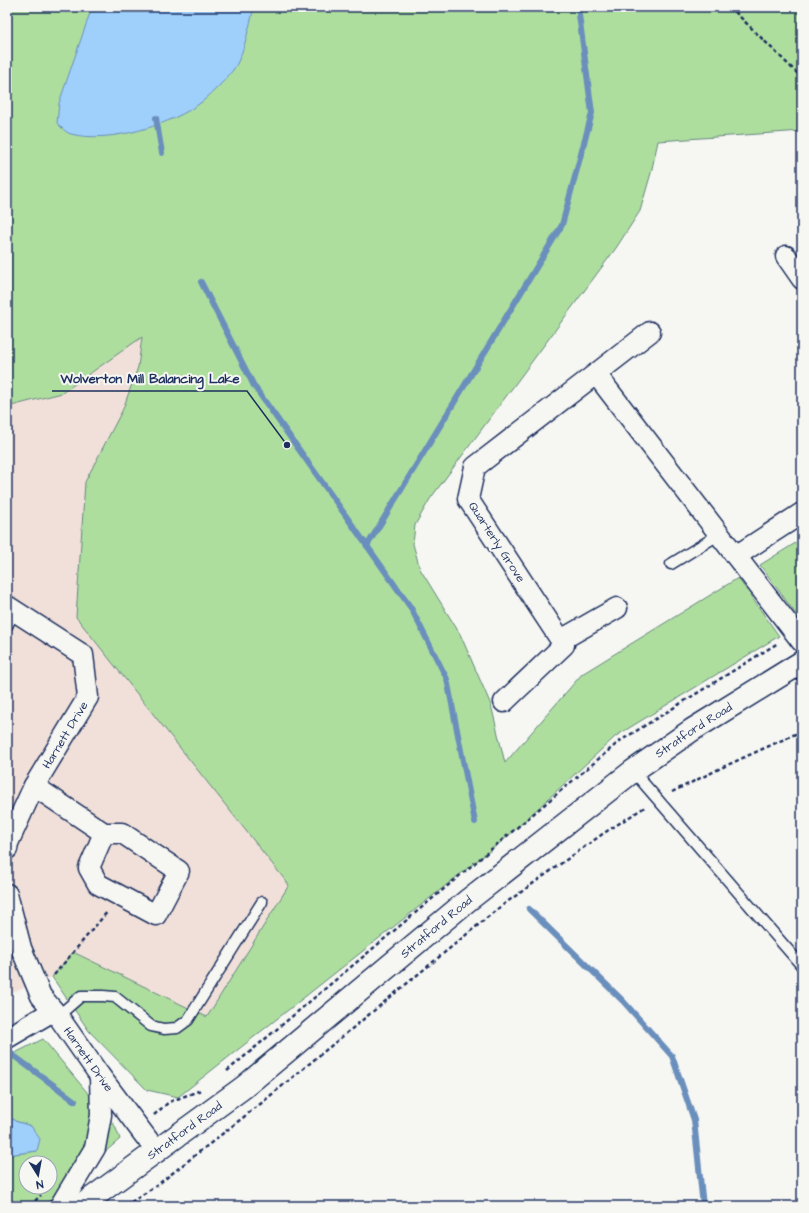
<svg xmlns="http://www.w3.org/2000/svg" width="809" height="1213" viewBox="0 0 809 1213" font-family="'Architects Daughter',sans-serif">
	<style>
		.built { fill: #f1e0d9 }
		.green { fill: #aede9e; stroke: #64867e; fill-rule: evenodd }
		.water { fill: #9fcffb; stroke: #6a8fbc }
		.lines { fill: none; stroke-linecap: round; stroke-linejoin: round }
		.stream { stroke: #6a8fbc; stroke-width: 6 }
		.service-casing { stroke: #1b2f5e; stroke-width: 13 }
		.minor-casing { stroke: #1b2f5e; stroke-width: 23 }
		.tertiary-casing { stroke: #1b2f5e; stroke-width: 25 }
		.path { stroke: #1b2f5e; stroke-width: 2.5; stroke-dasharray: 4 3; stroke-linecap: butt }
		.service { stroke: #f6f6f2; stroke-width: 10 }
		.minor { stroke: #f6f6f2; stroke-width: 20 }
		.tertiary { stroke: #f6f6f2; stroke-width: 22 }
		.labels { text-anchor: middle; stroke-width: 4; stroke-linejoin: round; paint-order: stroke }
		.street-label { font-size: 12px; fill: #1b2f5e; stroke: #f6f6f2 }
		.leader { fill: none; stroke: #1b2f5e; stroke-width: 1.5 }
		.callout-dot { fill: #1b2f5e; stroke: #f6f6f2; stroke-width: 1.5 }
		.callout-label { font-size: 13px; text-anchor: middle; font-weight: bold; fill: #1b2f5e; stroke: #f6f6f2; stroke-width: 4; stroke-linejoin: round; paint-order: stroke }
	</style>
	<rect width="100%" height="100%" fill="#f6f6f2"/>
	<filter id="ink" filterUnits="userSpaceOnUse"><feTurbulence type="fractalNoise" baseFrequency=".025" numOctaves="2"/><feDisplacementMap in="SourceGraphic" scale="8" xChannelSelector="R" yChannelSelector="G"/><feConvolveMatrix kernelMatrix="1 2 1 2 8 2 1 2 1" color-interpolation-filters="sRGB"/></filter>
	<g filter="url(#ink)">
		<polygon class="built" points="142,337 138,367 123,409 85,482 76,617 289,885 207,1017 73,952 52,977 7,995 7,407 62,393"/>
		<g class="green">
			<polygon points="7,7 802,7 802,131 658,141 651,173 640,211 616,248 430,499 415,525 413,544 420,569 460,634 491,705 505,763 582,674 738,578 779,636 616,736 506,838 178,1097 147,1090 89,1031 52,977 73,952 207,1017 289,885 76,617 85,482 123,409 138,367 142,337 62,393 7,407"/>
			<polygon points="802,539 802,620 801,621 760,565"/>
			<path d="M 43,1039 L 115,1126 L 120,1139 L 43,1206 L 7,1206 L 7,1155 L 37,1151 L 31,1126 L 15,1121 L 7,1114 L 7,1057 ZM 26,1163 L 50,1163 L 50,1187 L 26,1187 Z"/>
		</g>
		<g class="water">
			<path d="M 92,7 L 254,7 C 250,23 243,58 233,70 C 225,81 213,92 203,101 C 173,125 108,144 71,134 C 66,133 61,127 57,123 L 59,103 Z"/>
			<polygon points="7,1114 15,1121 31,1126 40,1139 37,1151 7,1155"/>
		</g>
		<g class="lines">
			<g class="stream">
				<polyline points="156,118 162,153"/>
				<polyline points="201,282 254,386 411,608 447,679 475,822"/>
				<polyline points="367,546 562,225 592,113 578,7"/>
				<polyline points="529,909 623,1001 672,1056 694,1120 703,1206"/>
				<polyline points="10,1053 75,1101"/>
			</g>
			<defs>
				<g id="service">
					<polyline points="671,564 720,534"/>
					<polyline points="7,626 15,611"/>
					<polyline points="633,771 802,966"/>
					<polyline points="58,1016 81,996 103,996 115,997 151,1026 164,1029 177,1028 188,1020 262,902"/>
				</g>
				<g id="minor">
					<polyline points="786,256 802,279"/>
					<polyline points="596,374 802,642"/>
					<polyline points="736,556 802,513"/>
					<polyline points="7,606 83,655 88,697 34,786 8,843 7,849"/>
					<polyline points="561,640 617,608"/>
					<polyline points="504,702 564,645 468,499 475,467 650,332"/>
					<polyline points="34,786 104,833 122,833 179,871 156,915 98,884 89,868 104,833"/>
					<path id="s1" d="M 7,894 L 21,948 L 41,996 L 58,1016 L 100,1076 L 157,1152"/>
					<polyline points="7,1038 53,1011"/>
					<polyline points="60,1206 95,1148 101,1115 100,1076"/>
				</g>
				<g id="tertiary">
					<path id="s2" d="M 81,1206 L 244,1087 L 467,901 L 633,771 L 692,730 L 802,662"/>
				</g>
			</defs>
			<use href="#service" class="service-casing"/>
			<use href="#minor" class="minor-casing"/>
			<use href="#tertiary" class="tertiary-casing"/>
			<g class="path">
				<polyline points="730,7 802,78"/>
				<polyline points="672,792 723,767 802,731"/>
				<polyline points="54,975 108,911"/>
				<polyline points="227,1071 620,741 778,643"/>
				<polyline points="154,1115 169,1102 201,1090"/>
				<polyline points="30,1206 41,1195"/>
				<polyline points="125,1206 156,1186 259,1105 500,907 604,833 645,807"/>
			</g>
			<use href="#service" class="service"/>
			<use href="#minor" class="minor"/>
			<use href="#tertiary" class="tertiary"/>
		</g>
	</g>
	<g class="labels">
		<g class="street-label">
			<text transform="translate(497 542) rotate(57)" y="4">Quarterly Grove</text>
			<text dy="4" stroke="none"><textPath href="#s2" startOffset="776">Stratford Road</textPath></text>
			<text transform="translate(65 735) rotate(-59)" y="4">Harnett Drive</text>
			<text dy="4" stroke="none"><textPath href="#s2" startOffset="452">Stratford Road</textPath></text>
			<text dy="4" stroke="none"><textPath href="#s1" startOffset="187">Harnett Drive</textPath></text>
			<text dy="4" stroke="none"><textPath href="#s2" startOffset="128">Stratford Road</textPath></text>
		</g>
	</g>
	<path class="leader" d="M287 445L247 391H52"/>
	<circle class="callout-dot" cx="287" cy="445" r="4"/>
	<g class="callout-label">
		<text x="150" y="383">Wolverton Mill Balancing Lake</text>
	</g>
	<rect width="809" height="1213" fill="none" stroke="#f6f6f2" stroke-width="24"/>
	<rect x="12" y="12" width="785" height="1189" fill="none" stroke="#1b2f5e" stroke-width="1.5" filter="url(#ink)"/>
	<g transform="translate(38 1175) rotate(169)"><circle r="19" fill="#f6f6f2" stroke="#9ea6b7"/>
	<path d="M0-3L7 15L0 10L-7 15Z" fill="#1b2f5e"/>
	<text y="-6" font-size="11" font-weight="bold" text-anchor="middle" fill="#1b2f5e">N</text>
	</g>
</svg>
